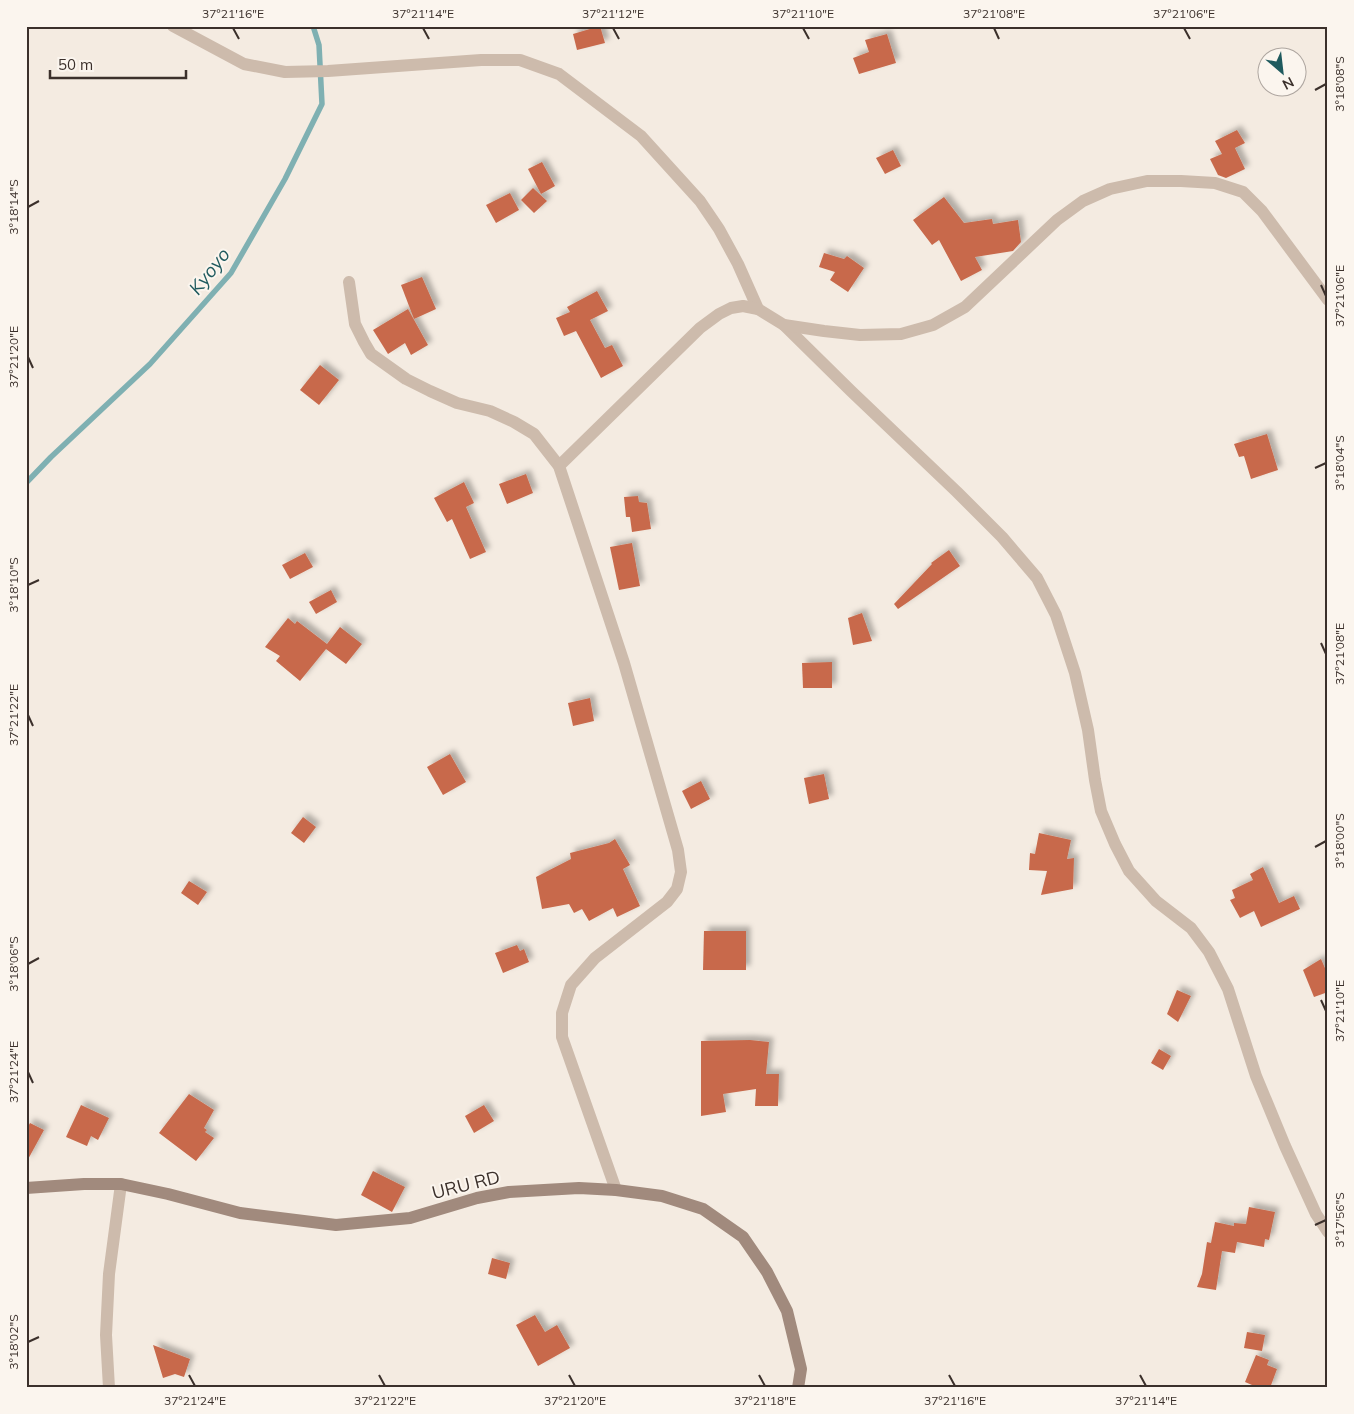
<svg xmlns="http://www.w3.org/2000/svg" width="1354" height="1414" viewBox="0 0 1354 1414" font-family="Mulish,sans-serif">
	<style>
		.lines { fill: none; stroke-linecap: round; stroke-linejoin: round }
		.stream { stroke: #7fb0b2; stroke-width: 5.5 }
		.building { fill: #c8694b; filter: url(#shadow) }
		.street { stroke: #cdbbac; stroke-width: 12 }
		.secondary { stroke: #a18a7d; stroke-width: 12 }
		.ticks { fill: none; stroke: #3b302b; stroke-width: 2 }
		.labels { text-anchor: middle; stroke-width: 4; stroke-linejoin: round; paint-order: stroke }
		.street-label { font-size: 18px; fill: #3b302b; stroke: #fbf5ee }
		.water-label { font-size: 19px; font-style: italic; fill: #1f5a5e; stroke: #fbf5ee }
		.neatline { fill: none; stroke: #3b302b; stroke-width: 2 }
		.ticks-label { font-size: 12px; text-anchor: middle; fill: #3b302b }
	</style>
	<defs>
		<filter id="shadow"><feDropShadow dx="4.5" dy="-4.5" stdDeviation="2.5" flood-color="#0004"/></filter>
	</defs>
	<rect width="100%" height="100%" fill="#f4ebe1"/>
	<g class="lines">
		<polyline class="stream" points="26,483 51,457 150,364 231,273 285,179 322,104 319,45 313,26"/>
	</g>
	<g class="building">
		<polygon points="600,26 605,43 577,50 573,34"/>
		<polygon points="887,34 896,63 859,74 853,58 869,52 865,40"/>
		<polygon points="1237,130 1245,143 1235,148 1245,169 1226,178 1218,175 1210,159 1222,154 1215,141"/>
		<polygon points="893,150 901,166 885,174 876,158"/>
		<polygon points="542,162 555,186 541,194 528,169"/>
		<polygon points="533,188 547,201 534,213 521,200"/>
		<polygon points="510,193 519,210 496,223 486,205"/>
		<polygon points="944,197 964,223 992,219 993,224 1018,220 1021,242 1013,251 975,257 982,270 961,281 939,240 932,245 913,220"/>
		<polygon points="824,253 844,259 847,256 864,268 848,292 830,280 835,272 819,267"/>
		<polygon points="422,277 436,309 414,319 401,285"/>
		<polygon points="597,291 608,311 590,320 605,348 612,345 623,366 601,378 576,331 564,336 556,318 570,312 567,307"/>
		<polygon points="408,309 428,345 411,355 405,343 388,354 373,330"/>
		<polygon points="320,365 339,380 319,405 300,390"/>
		<polygon points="1267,434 1278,470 1251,479 1244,456 1239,457 1234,444"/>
		<polygon points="526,474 533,493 507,504 499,484"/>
		<polygon points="464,482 474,503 466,507 486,552 470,559 452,519 447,522 434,498"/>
		<polygon points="638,496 639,502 647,503 651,529 632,532 630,517 626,517 624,497"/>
		<polygon points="632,543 640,586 619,590 610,547"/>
		<polygon points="949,550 960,566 898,609 894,604 932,564 931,563"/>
		<polygon points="305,553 313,567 290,579 282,565"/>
		<polygon points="331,590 337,602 316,614 309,602"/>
		<polygon points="862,613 872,641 853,645 848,618"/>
		<polygon points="288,618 295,624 297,621 327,644 340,627 362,644 346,664 326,649 300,681 276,661 280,656 265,647"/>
		<polygon points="832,662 832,688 803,688 802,663"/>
		<polygon points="590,698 594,721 573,726 568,703"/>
		<polygon points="450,754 466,782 443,795 427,767"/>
		<polygon points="824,774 829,799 809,804 804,778"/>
		<polygon points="701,781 710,799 691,809 682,791"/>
		<polygon points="303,817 316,827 304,843 291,833"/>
		<polygon points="1039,833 1071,840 1067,859 1074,858 1073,889 1041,895 1047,871 1029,870 1030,853 1035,854"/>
		<polygon points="615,839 630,865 623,869 640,906 617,917 613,908 589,921 582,909 574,913 569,904 542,909 536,877 571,859 570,853 609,843"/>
		<polygon points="1263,867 1279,903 1294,896 1300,909 1261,927 1254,911 1240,918 1230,900 1235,898 1232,890 1253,880 1250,874"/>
		<polygon points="189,881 207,892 198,905 181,893"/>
		<polygon points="704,931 746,931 746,970 703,970"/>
		<polygon points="517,945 520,951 524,949 529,962 503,973 495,953"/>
		<polygon points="1321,959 1328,975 1328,992 1314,997 1303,970"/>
		<polygon points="1177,990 1191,996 1178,1022 1167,1014"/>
		<polygon points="750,1040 769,1042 766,1074 779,1074 778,1106 755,1106 756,1089 723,1094 726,1112 701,1116 701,1041"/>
		<polygon points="1159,1049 1171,1056 1163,1070 1151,1063"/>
		<polygon points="189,1094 214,1110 204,1128 207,1130 205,1132 214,1138 196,1161 159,1133"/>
		<polygon points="81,1105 109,1118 98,1140 91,1136 87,1146 66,1137"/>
		<polygon points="484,1105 494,1121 474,1133 465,1116"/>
		<polygon points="30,1123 44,1130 26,1163 26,1130"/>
		<polygon points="373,1171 405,1187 392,1212 361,1195"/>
		<polygon points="1249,1207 1275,1212 1269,1240 1265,1239 1264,1247 1237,1242 1235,1253 1222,1251 1216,1290 1197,1287 1202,1274 1207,1242 1211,1243 1215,1222 1234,1226 1234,1223 1246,1224"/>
		<polygon points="492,1258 510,1263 506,1279 488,1274"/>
		<polygon points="535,1315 545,1332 557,1325 570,1348 538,1366 516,1325"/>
		<polygon points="1247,1332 1265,1335 1262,1351 1244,1348"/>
		<polygon points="153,1345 190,1359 184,1377 175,1374 163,1378"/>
		<polygon points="1256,1355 1269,1360 1267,1365 1277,1369 1270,1388 1259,1388 1245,1382"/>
	</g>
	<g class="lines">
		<g class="street">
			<polyline points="173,26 244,64 285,72 328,71 481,60 520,60 559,74 641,136 700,201 719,229 738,264 758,309"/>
			<polyline points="349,282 355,324 364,342 371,354 406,379 430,391 457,403 490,411 514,422 534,434 559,466 624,663 678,850 681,872 677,889 667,902 595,958 571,985 562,1013 562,1037 616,1190"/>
			<polyline points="784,325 851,391 957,492 1002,537 1037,578 1056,615 1075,673 1088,730 1095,780 1101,811 1115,844 1129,871 1156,901 1191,928 1209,952 1228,989 1256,1076 1285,1146 1316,1214 1328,1232"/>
			<polyline points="559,466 700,328 719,314 731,308 743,306 758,309 784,325 824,331 860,335 901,334 933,325 965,307 1057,220 1083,201 1110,189 1147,181 1181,181 1215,183 1243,192 1262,211 1328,300"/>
			<polyline points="109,1388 106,1335 109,1274 121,1184"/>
		</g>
		<polyline class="secondary" points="26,1188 84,1184 121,1184 168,1194 240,1213 336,1225 410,1218 477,1198 509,1192 579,1188 616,1190 662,1196 703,1209 743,1237 767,1272 787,1311 801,1369 798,1388"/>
	</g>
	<path class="ticks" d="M 233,28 L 239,39M 423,28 L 429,39M 613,28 L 619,39M 803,28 L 809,39M 994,28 L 999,39M 1184,28 L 1190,39M 1315,90 L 1326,84M 28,207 L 39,201M 1321,285 L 1326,296M 28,357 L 33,368M 1315,468 L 1326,463M 28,585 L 39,580M 1321,643 L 1326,654M 28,715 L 33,726M 1315,847 L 1326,841M 28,964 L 39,958M 1321,1000 L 1326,1011M 28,1072 L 33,1083M 1315,1225 L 1326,1220M 28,1342 L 39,1337M 189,1375 L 195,1386M 379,1375 L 385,1386M 569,1375 L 575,1386M 759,1375 L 765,1386M 949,1375 L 955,1386M 1140,1375 L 1146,1386"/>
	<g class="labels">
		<g class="street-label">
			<text transform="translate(466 1185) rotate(-14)" y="6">URU RD</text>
		</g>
		<g class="water-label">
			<text transform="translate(209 271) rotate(-52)" y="7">Kyoyo</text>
		</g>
	</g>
	<rect width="1354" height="1414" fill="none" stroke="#fbf5ee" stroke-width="55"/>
	<g transform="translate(1282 72) rotate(152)"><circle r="24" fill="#fbf5ee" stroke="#aea6a0"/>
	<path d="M0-4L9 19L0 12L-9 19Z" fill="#1f5a5e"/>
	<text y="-8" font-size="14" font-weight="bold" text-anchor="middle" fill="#3b302b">N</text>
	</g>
	<path d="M50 70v8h136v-8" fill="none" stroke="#3b302b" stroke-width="2.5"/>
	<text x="58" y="70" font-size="15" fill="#3b302b" stroke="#fbf5ee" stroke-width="4" paint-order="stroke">50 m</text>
	<rect x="28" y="28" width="1298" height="1358" class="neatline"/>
	<g class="ticks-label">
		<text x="233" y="18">37°21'16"E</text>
		<text x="423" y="18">37°21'14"E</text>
		<text x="613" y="18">37°21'12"E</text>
		<text x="803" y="18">37°21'10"E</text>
		<text x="994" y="18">37°21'08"E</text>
		<text x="1184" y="18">37°21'06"E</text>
		<text transform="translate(1340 84) rotate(-90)" y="4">3°18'08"S</text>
		<text transform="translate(14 207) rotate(-90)" y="4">3°18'14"S</text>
		<text transform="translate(1340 296) rotate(-90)" y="4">37°21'06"E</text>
		<text transform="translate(14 357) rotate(-90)" y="4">37°21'20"E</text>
		<text transform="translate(1340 463) rotate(-90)" y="4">3°18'04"S</text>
		<text transform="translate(14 585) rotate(-90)" y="4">3°18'10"S</text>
		<text transform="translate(1340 654) rotate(-90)" y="4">37°21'08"E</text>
		<text transform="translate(14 715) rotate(-90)" y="4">37°21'22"E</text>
		<text transform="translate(1340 841) rotate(-90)" y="4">3°18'00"S</text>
		<text transform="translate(14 964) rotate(-90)" y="4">3°18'06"S</text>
		<text transform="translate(1340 1011) rotate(-90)" y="4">37°21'10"E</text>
		<text transform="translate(14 1072) rotate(-90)" y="4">37°21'24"E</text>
		<text transform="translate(1340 1220) rotate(-90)" y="4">3°17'56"S</text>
		<text transform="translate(14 1342) rotate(-90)" y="4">3°18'02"S</text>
		<text x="195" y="1405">37°21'24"E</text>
		<text x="385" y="1405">37°21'22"E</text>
		<text x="575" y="1405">37°21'20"E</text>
		<text x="765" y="1405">37°21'18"E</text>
		<text x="955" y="1405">37°21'16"E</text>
		<text x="1146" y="1405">37°21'14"E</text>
	</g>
</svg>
